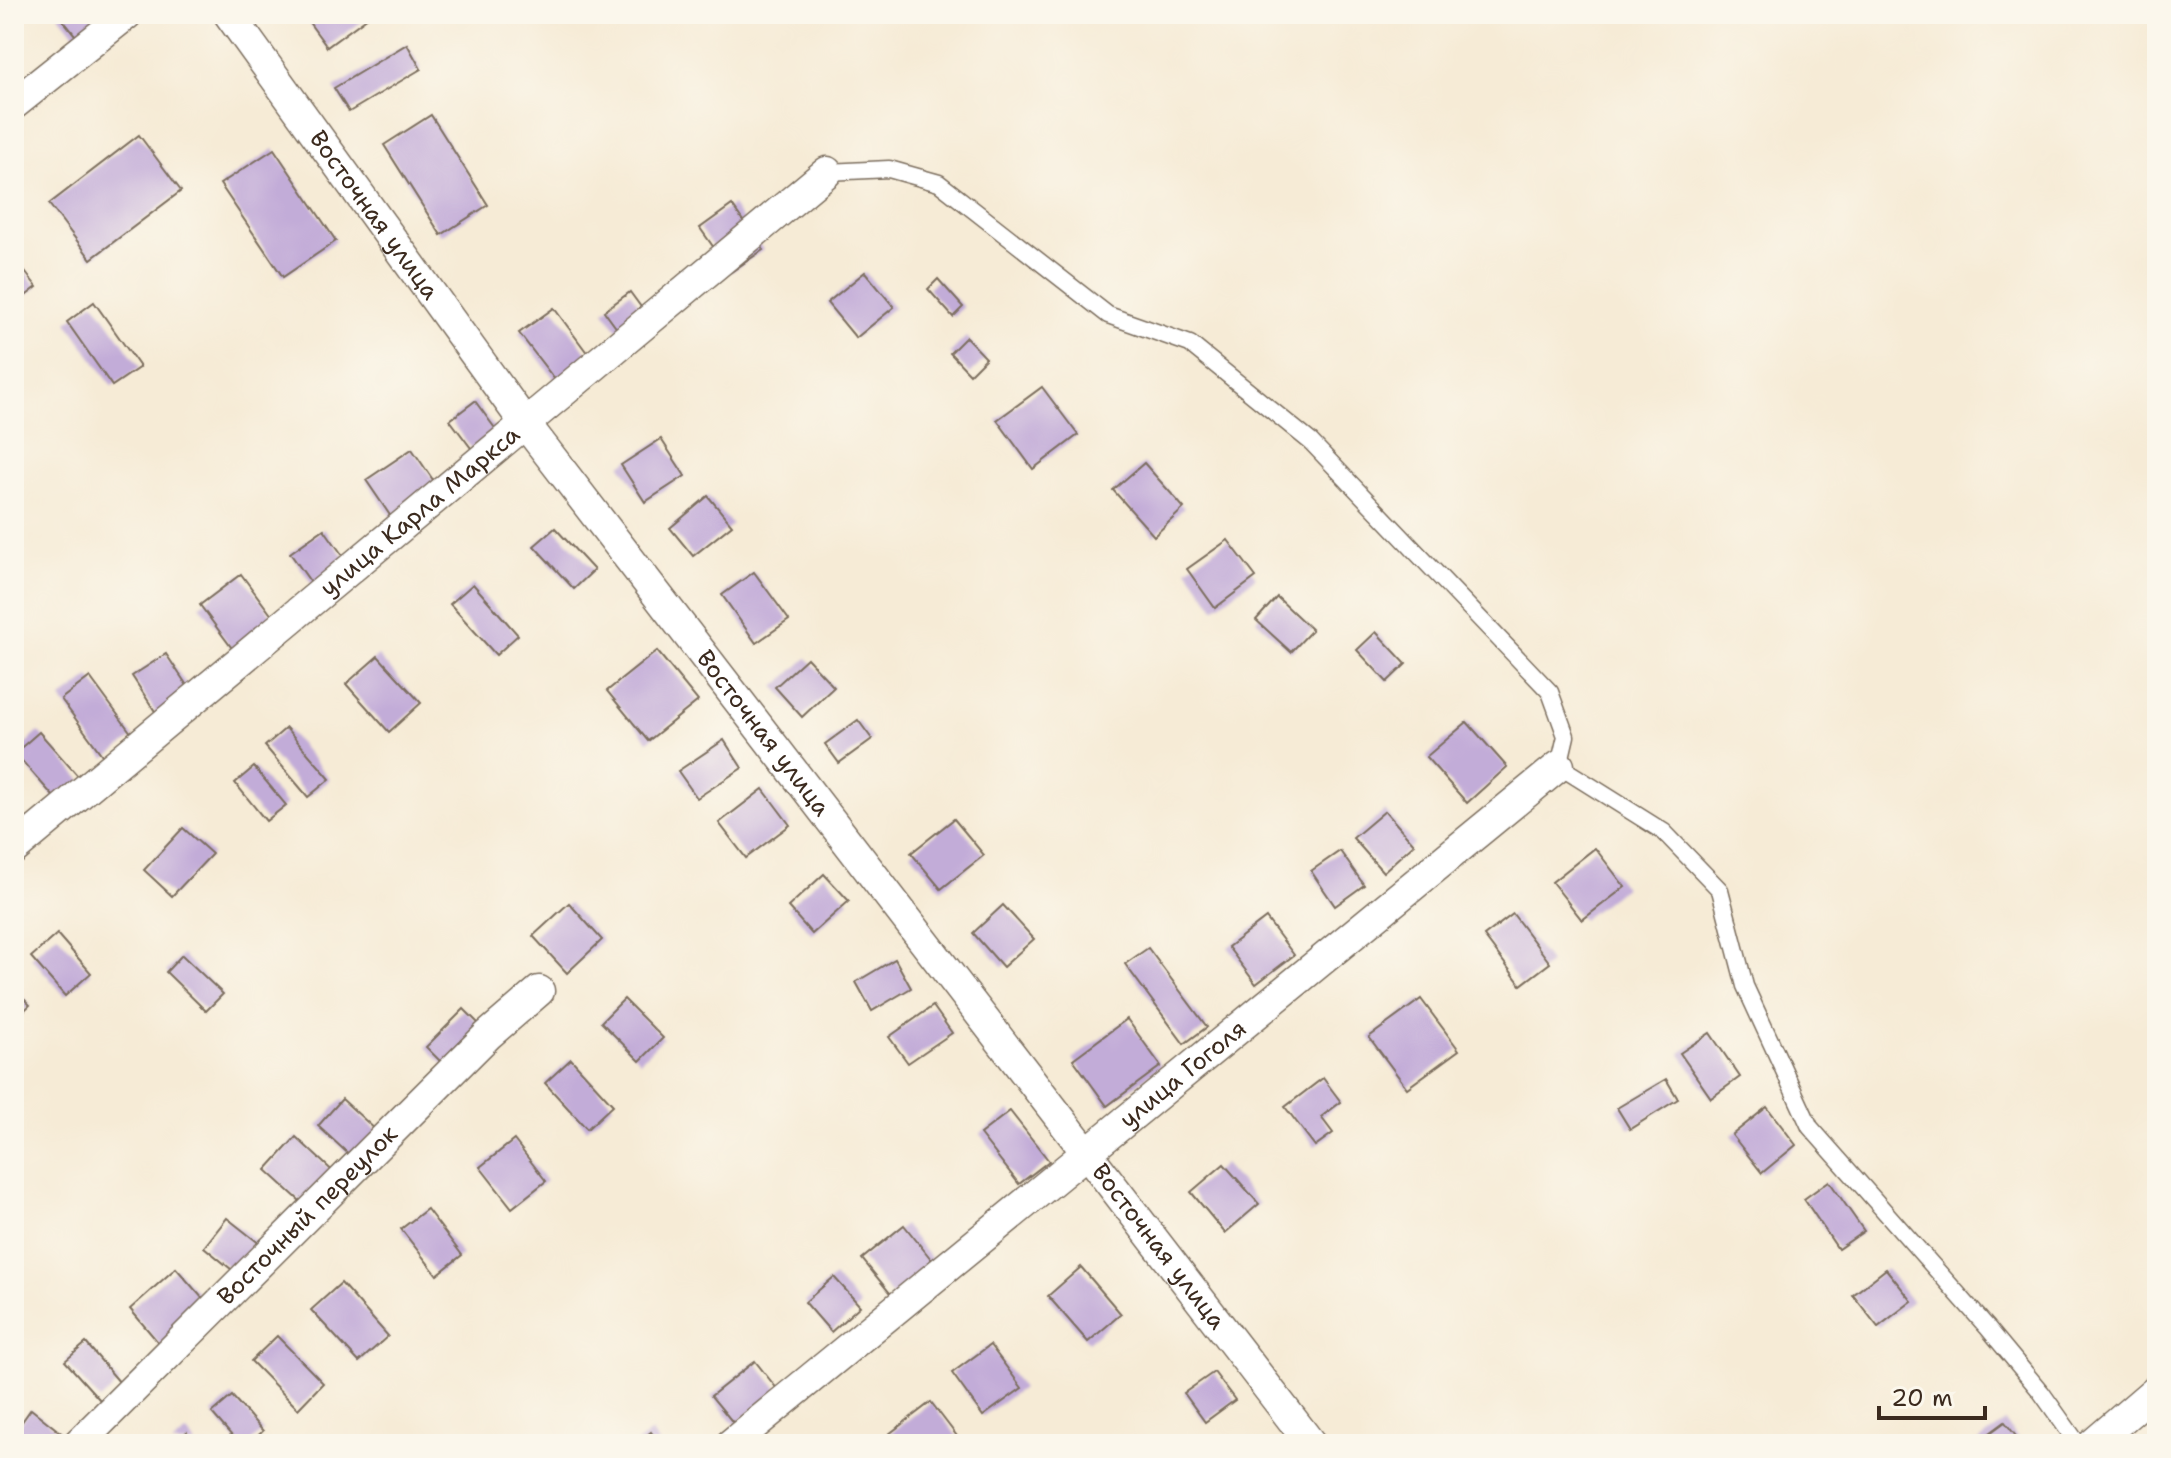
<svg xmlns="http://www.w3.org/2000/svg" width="2171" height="1458" viewBox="0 0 2171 1458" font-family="'Shantell Sans',sans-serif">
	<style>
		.building { fill: #c2acd8 }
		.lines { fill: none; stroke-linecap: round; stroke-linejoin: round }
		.service-casing { stroke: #7c6e5e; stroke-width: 19 }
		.minor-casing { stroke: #7c6e5e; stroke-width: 33 }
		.service { stroke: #fff; stroke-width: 16 }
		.minor { stroke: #fff; stroke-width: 30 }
		.labels { text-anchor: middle; stroke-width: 6; stroke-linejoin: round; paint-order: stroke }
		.street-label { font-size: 24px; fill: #3b2a1e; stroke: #fbf7ec }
	</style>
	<rect width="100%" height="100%" fill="#fbf7ec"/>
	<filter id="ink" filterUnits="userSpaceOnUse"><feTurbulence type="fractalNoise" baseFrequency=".0125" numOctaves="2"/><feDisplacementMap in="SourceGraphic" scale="16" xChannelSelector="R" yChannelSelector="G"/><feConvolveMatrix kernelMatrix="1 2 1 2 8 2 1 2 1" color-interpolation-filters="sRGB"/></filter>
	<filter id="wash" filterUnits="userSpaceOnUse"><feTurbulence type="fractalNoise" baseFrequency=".006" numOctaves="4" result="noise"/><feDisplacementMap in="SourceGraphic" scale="32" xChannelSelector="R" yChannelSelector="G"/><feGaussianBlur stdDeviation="1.8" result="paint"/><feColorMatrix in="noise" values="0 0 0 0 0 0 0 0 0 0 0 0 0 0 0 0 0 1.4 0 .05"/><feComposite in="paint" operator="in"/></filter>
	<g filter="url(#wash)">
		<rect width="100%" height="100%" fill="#f6ebd6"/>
		<g id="blocks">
			<g class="building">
				<polygon points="58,14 121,14 83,45"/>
				<polygon points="303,14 372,14 327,47"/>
				<polygon points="407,44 421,69 349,112 334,88"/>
				<polygon points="431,115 488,205 441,235 384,145"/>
				<polygon points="139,135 181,191 91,259 49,204"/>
				<polygon points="274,149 336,241 283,277 220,184"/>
				<polygon points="732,205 763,250 731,272 700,228"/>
				<polygon points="14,258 37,287 14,305"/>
				<polygon points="865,272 894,307 856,338 827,303"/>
				<polygon points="938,279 963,307 953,317 928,289"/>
				<polygon points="630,292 657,329 631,348 604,311"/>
				<polygon points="94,302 140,367 112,386 67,322"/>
				<polygon points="554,308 599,369 566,394 519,333"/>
				<polygon points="966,337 986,358 970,374 950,353"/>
				<polygon points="1042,387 1078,435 1033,469 997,420"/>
				<polygon points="475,401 508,446 483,464 450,420"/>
				<polygon points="661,439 685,476 645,502 621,465"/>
				<polygon points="412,449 446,499 400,530 366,480"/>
				<polygon points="1144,463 1184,508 1154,536 1113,490"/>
				<polygon points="708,496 732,525 693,556 670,528"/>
				<polygon points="555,528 594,570 574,589 534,546"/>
				<polygon points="324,529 353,570 319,594 290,553"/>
				<polygon points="1228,540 1256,577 1215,608 1187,569"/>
				<polygon points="754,572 789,620 756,643 722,595"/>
				<polygon points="241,574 281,628 240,659 200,605"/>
				<polygon points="473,584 518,635 496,655 450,604"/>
				<polygon points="1277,597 1312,630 1291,652 1256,620"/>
				<polygon points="1376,632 1406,664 1387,682 1357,650"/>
				<polygon points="657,651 698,701 648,741 607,691"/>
				<polygon points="166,654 196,699 162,722 132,676"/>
				<polygon points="378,656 421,703 389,732 346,684"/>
				<polygon points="807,658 834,687 802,717 775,687"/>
				<polygon points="90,677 134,737 105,759 61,699"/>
				<polygon points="858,720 872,739 839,763 825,744"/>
				<polygon points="1467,722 1507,767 1467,803 1426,757"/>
				<polygon points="286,728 330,779 308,797 265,746"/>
				<polygon points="39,732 85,784 61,805 15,753"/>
				<polygon points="724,740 742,768 697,798 678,771"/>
				<polygon points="254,767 286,805 266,821 235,783"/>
				<polygon points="763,789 790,825 746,858 719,823"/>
				<polygon points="1385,811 1414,844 1383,872 1353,838"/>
				<polygon points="954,819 984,855 941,889 911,853"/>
				<polygon points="183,828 212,854 172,896 144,870"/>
				<polygon points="1595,848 1625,887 1582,920 1552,882"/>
				<polygon points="1340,851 1364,885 1335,906 1311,871"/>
				<polygon points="824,874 849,901 812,934 788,907"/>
				<polygon points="569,903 602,940 567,973 533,936"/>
				<polygon points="1003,905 1034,939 1003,967 973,933"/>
				<polygon points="1513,914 1550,963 1521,985 1484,936"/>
				<polygon points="1266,918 1294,955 1256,984 1228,947"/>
				<polygon points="57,934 91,973 65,996 31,957"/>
				<polygon points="1148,948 1207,1027 1184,1044 1125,964"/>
				<polygon points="182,955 223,994 206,1011 166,972"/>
				<polygon points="895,959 911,988 872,1011 856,982"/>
				<polygon points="14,989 30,1005 14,1020"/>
				<polygon points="624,999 663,1038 640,1061 601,1022"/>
				<polygon points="1421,999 1459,1050 1407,1088 1369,1037"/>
				<polygon points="933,1006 952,1033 908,1063 889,1037"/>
				<polygon points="464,1009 487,1032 449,1070 426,1047"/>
				<polygon points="1127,1019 1161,1066 1107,1106 1073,1059"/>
				<polygon points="1710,1033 1740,1077 1711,1098 1680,1053"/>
				<polygon points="571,1059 613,1105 587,1129 545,1083"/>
				<polygon points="1323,1078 1341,1102 1321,1117 1333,1133 1315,1146 1285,1107"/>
				<polygon points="1666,1079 1678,1099 1630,1129 1617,1108"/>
				<polygon points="342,1099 377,1131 353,1158 318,1126"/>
				<polygon points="1767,1107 1796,1145 1762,1173 1732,1135"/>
				<polygon points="1010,1111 1049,1161 1019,1184 980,1134"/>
				<polygon points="296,1137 341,1179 311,1211 266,1170"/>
				<polygon points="514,1140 546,1181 512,1208 480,1167"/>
				<polygon points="1224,1164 1259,1204 1225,1233 1191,1192"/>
				<polygon points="1829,1181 1864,1231 1838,1249 1804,1199"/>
				<polygon points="427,1209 462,1255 437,1275 401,1229"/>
				<polygon points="227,1218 265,1248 242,1278 204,1247"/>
				<polygon points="904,1225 935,1264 894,1298 862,1259"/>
				<polygon points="1081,1267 1121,1314 1088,1342 1048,1296"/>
				<polygon points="176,1268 210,1307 163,1348 130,1309"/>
				<polygon points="1886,1269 1912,1301 1878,1327 1853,1295"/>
				<polygon points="834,1277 860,1306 831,1332 805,1302"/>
				<polygon points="341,1283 388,1336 359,1362 311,1310"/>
				<polygon points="277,1336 323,1383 298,1409 251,1361"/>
				<polygon points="86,1343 120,1383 100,1400 65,1361"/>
				<polygon points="990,1345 1022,1388 983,1416 952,1373"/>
				<polygon points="755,1361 778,1390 735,1425 711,1396"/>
				<polygon points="1214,1372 1235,1400 1205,1422 1184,1393"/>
				<polygon points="232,1396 263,1431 249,1444 239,1444 212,1413"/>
				<polygon points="931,1402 963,1444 876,1444"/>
				<polygon points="31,1409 65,1436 59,1444 28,1444 14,1433"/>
				<polygon points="2005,1422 2022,1444 1975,1444"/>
				<polygon points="187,1432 196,1444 172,1444"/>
				<polygon points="651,1432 660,1444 636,1444"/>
			</g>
		</g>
	</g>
	<g filter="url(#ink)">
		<use href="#blocks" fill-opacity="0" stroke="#7c6e5e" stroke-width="2"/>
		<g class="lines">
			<defs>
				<polyline id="service" points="827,172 889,169 939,183 1108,315 1190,344 1311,442 1550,692 1566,736 1559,766 1664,832 1720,890 1745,986 1810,1127 1987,1327 2041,1392 2078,1444"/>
				<g id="minor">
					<path id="s1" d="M 229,14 L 524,422 L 1311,1444"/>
					<polyline points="14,104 127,14"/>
					<path id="s2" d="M 14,849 L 827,172"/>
					<path id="s3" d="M 78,1444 L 488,1035 L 539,991"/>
					<path id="s4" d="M 731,1444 L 1559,766"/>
					<polyline points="2093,1444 2157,1389"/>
				</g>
			</defs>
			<use href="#service" class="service-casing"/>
			<use href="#minor" class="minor-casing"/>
			<use href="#service" class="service"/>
			<use href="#minor" class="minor"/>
		</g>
	</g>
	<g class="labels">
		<g class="street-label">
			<text dy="8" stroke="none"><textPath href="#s1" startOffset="248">Восточная улица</textPath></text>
			<text dy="8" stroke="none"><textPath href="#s2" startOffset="528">улица Карла Маркса</textPath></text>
			<text dy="8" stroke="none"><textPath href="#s1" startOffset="896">Восточная улица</textPath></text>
			<text dy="8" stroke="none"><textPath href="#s4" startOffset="584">улица Гоголя</textPath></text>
			<text dy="8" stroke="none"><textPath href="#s3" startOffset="324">Восточный переулок</textPath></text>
			<text dy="8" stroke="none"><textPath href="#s1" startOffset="1544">Восточная улица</textPath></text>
		</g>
	</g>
	<rect width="2171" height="1458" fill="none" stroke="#fbf7ec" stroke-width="48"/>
	<path d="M1879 1406v12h106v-12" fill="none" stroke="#3b2a1e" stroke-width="4"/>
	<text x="1891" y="1406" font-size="24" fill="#3b2a1e" stroke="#fbf7ec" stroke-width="6" paint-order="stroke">20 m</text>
</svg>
